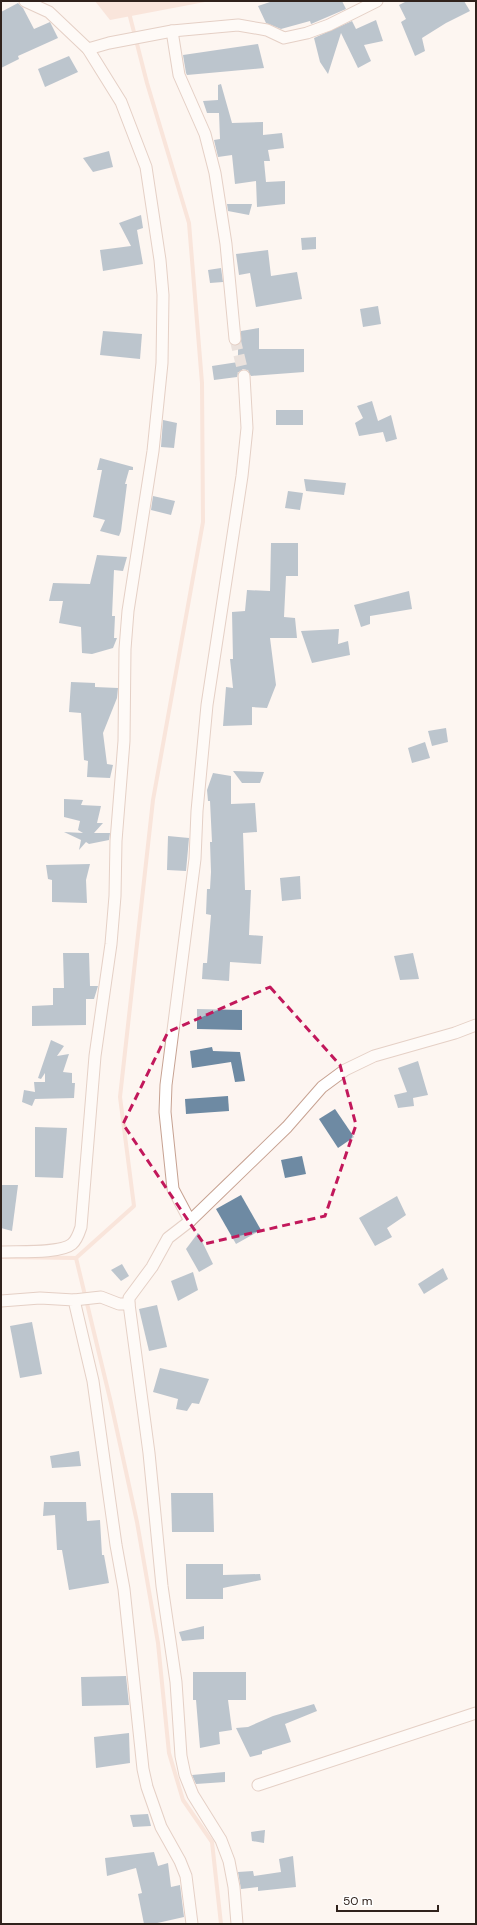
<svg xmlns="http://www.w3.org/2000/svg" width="477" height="1925" viewBox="0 0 477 1925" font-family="'DM Sans',sans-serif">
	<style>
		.water { fill: #f4d0c1 }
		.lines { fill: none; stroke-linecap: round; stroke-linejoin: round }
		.stream { stroke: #f4d0c1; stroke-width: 4 }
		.building { fill: #6e8aa3 }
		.minor-tunnel { stroke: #d4cbc6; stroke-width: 11; stroke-dasharray: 11 5.5; stroke-linecap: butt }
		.minor-casing { stroke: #c7a292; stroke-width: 13 }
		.minor { stroke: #fff; stroke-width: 11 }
		.marked { fill: none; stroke: #c2185b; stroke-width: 3; stroke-dasharray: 8 5; stroke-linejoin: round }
	</style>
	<rect width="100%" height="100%" fill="#fdf5f1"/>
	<polygon class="water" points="95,1 210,1 110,20"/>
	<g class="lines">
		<g class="stream">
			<polyline points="3,1257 76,1258 134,1206 120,1097 153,800 203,522 202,383 189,223 147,83 126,1"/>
			<polyline points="76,1258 111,1403 137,1522 158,1643 169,1753 183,1800 212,1842 221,1924"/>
		</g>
	</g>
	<g class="building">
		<polygon points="273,1 342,1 346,9 311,24 310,21 281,29 266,23 258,6"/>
		<polygon points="407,1 464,1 470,11 446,23 422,38 425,51 415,56 401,22 406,19 399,5"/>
		<polygon points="18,3 23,8 34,29 50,22 58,38 18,56 19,59 1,68 1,12"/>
		<polygon points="376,20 383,41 364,45 371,61 358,68 341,33 328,74 320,62 314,38 352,21 356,29"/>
		<polygon points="258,44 264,68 187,75 186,73 183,55"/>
		<polygon points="69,56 78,72 45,87 38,69"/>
		<polygon points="221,84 232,123 263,122 263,135 282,133 284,148 268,150 270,161 264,161 266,182 285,181 285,204 257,207 256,181 235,184 232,155 218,157 214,140 220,139 219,113 207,113 203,101 218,100 218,85"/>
		<polygon points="109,151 113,167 93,172 83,158"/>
		<polygon points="227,204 252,204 249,215 228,211"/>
		<polygon points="141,215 143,228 137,230 143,264 103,271 100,250 131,246 119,223"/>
		<polygon points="316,237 316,249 302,250 301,238"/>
		<polygon points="268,250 271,276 297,272 302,299 256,307 250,273 239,275 236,254"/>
		<polygon points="221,268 223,282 210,283 208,270"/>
		<polygon points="378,306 381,324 363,327 360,309"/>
		<polygon points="259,328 259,349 304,349 304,372 251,376 247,370 243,369 238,373 237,377 214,380 212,366 238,362 238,345 241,342 241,331"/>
		<polygon points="103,331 142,334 140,359 100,355"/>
		<polygon points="372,401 378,421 391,415 397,439 386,442 383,432 359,436 355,423 363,418 357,406"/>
		<rect x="276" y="410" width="27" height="15"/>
		<polygon points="163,420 177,423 174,448 161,447"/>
		<polygon points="100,458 133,467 133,470 129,470 125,484 127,484 121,531 119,536 100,531 105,520 93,517 102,470 97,470"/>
		<polygon points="304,479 346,483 344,495 306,491"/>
		<polygon points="288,491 303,493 300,510 285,508"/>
		<polygon points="153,496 175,501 171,515 151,510"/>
		<polygon points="271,543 298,543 298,576 286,576 284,617 295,618 297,638 270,638 276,685 267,708 252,707 252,725 223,726 226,687 233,688 230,659 233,659 232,612 245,611 247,590 270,591"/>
		<polygon points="97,555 127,557 123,571 114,570 112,616 115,616 114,638 117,638 113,648 92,654 82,653 81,627 59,623 63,601 49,601 53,583 90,584"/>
		<polygon points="409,591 412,609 370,616 370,624 361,627 354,605"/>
		<polygon points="339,629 338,644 348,641 350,655 312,663 301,631"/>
		<polygon points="71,682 95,683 95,687 118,688 117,698 103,733 107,764 113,765 110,778 87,777 88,761 84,760 81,713 69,712"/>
		<polygon points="446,728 448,742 432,746 428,731"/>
		<polygon points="425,742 430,758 412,763 408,748"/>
		<polygon points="233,771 264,772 260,783 242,783"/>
		<polygon points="213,773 231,776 231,804 255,803 257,832 243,833 245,890 251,890 249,935 263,936 261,964 230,962 229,981 202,979 203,963 207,963 211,915 206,914 207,889 210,889 211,872 210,842 212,842 210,801 208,801 207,790"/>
		<polygon points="64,799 83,800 81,805 101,806 97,823 103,823 94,833 110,833 109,840 89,844 86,842 79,850 81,840 64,832 83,833 78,830 80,821 64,817"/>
		<polygon points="168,836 189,838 186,871 167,870"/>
		<polygon points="90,864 86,880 87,903 52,902 52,880 48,879 46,865"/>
		<polygon points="300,876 301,899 282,901 280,878"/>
		<polygon points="63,953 89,953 90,986 98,986 94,999 86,999 86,1025 32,1026 32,1006 53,1005 53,988 64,988"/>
		<polygon points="413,953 419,979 400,980 394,956"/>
		<polygon points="197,1009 242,1010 242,1030 197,1029"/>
		<polygon points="51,1040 64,1046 57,1056 69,1054 63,1072 72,1073 72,1083 75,1083 74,1098 35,1099 32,1106 22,1102 24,1090 35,1092 34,1082 45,1082 45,1073 41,1079 38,1078"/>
		<polygon points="212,1047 213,1051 240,1052 245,1081 235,1082 231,1062 192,1068 190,1051"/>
		<polygon points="418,1061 428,1095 413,1098 414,1106 398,1108 394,1095 407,1092 398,1068"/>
		<polygon points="228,1096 229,1111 186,1114 185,1099"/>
		<polygon points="335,1109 354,1137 338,1148 319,1119"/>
		<polygon points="35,1127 67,1128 63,1178 35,1177"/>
		<polygon points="302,1156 306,1174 285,1178 281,1160"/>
		<polygon points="1,1185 18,1185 12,1231 1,1228"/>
		<polygon points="241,1195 261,1230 236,1244 216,1209"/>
		<polygon points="397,1196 406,1215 387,1228 392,1237 375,1246 359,1218"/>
		<polygon points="198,1233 213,1264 199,1272 186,1249"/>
		<polygon points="122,1264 129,1276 121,1281 111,1270"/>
		<polygon points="443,1268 448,1279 424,1294 418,1284"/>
		<polygon points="193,1272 198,1290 178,1301 171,1281"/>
		<polygon points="157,1305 167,1347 149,1351 139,1309"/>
		<polygon points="32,1322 42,1374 20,1378 10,1326"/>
		<polygon points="160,1368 209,1379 199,1404 192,1403 187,1411 176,1409 178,1399 153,1392"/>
		<polygon points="79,1451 81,1466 52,1468 50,1456"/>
		<polygon points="171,1493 213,1493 214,1532 172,1532"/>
		<polygon points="44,1502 86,1502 87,1521 100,1520 102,1555 104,1555 109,1583 69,1590 62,1550 57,1550 55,1515 43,1516"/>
		<polygon points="186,1564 223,1564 223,1575 260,1574 261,1580 223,1588 223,1599 186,1599"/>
		<polygon points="204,1626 204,1639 182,1641 179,1632"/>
		<polygon points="193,1672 246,1672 246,1700 228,1700 232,1730 219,1732 220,1744 200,1748 196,1700 193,1700"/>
		<polygon points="126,1676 129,1705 82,1706 81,1677"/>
		<polygon points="314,1704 317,1711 285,1724 291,1742 262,1751 262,1754 250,1757 236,1728 248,1727 273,1716"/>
		<polygon points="129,1733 130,1763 96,1768 94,1737"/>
		<polygon points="225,1772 225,1782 196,1784 192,1775"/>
		<polygon points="148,1814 151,1826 133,1827 130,1815"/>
		<polygon points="265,1830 264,1843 252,1841 251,1832"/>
		<polygon points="154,1852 158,1866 168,1863 171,1887 180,1885 184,1917 153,1924 144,1924 138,1894 142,1893 136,1868 107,1876 105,1858"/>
		<polygon points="293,1856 296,1887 258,1891 258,1887 241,1889 238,1872 253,1871 254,1876 281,1872 279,1859"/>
	</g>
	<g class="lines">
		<polyline class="minor-tunnel" points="235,339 244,376"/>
		<defs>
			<g id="minor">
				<polyline points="25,1 49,12 88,49"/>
				<polyline points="172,31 179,75 205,134 215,173 226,244 235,339"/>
				<polyline points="244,376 247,428 242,476 207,705 197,811 195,859 166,1085 165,1112 173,1189 190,1221 287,1127 322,1087 345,1070 374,1056 455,1033 476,1025"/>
				<polyline points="190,1221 168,1238 152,1267 129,1298 129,1304 149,1453 162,1586 176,1682 181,1756 185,1775 193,1795 221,1840 229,1861 234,1887 237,1924"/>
				<path d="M 1,1252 C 17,1251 60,1254 72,1244 C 77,1240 79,1233 81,1227 L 95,1056 L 111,944 L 115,896 L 116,841 L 124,741 L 125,649 L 128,611 L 153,451 L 162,363 L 163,295 L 160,260 L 146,167 L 121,102 L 88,49 L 109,43 L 172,31 L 238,25 L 267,30 L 284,38 L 307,33 L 329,25 L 377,1"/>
				<polyline points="74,1300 101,1297 119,1304 129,1304"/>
				<polyline points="1,1301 40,1298 74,1300 93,1381 116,1545 124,1589 143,1769 147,1787 161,1827 180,1861 186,1876 192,1924"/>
				<polyline points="258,1785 476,1713"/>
			</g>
		</defs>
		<use href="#minor" class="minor-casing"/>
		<use href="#minor" class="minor"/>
	</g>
	<path d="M0 0H477V1925H0ZM 270,987 L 340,1065 L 356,1125 L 325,1216 L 204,1244 L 123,1124 L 168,1032 Z" fill="#fdf5f1" fill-opacity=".55" fill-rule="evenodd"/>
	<path class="marked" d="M 270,987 L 340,1065 L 356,1125 L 325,1216 L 204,1244 L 123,1124 L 168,1032 Z"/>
	<rect width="477" height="1925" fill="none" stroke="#30221c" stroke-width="4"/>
	<path d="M337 1905v6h101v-6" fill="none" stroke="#30221c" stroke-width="2"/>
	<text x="343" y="1905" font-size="12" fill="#30221c" stroke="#ffffff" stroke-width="3" paint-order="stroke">50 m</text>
</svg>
